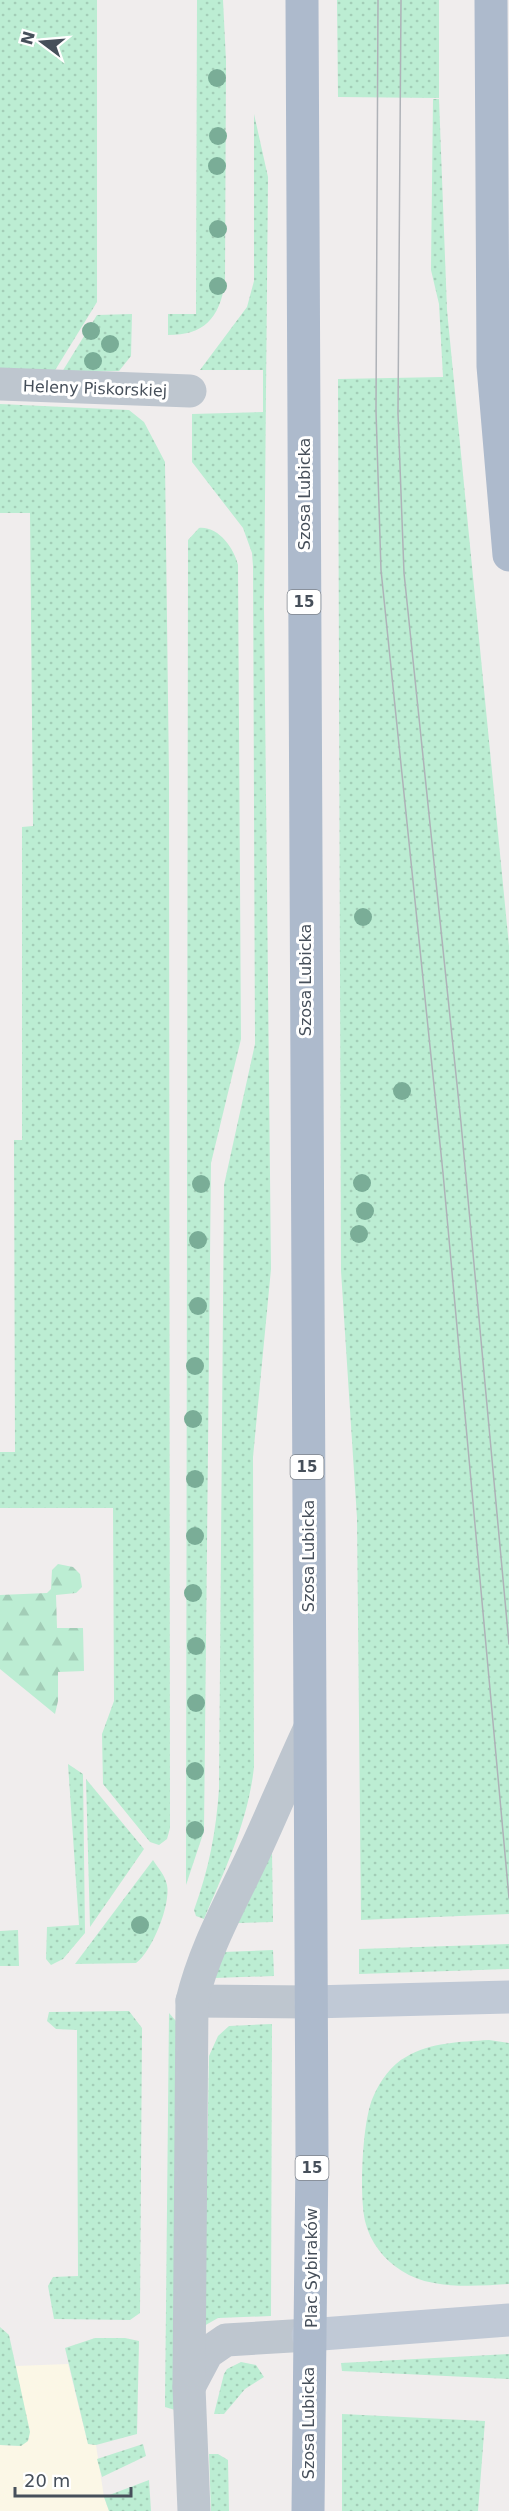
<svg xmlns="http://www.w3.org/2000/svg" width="509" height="2511" viewBox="0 0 509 2511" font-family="'DejaVu Sans',sans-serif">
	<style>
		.commercial { fill: #fbf7e6 }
		.grass { fill: url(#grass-dots) }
		.forest { fill: url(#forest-firs) }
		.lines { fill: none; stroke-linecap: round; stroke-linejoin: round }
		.street { stroke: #bec6cf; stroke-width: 33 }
		.secondary { stroke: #c0c9d6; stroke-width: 33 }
		.primary { stroke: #adbacc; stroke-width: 33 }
		.tram { stroke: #afb2b8; stroke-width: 1.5 }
		.tree { fill: #7aad97 }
		.labels { text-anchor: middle; stroke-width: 6; stroke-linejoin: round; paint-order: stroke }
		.shield { fill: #fff; stroke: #7e848c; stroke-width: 1.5 }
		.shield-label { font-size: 15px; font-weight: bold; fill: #464f5a }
		.street-label { font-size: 16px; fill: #464f5a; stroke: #fff }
	</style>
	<defs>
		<pattern id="grass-dots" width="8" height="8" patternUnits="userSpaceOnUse" patternTransform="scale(1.5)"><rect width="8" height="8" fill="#bcedd3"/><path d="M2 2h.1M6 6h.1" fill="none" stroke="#a3cdb7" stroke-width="1.8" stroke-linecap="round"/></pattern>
		<pattern id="forest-firs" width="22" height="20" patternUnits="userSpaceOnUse" patternTransform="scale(1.5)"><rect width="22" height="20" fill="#bcedd3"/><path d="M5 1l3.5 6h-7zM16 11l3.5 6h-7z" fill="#a3cdb7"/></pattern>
	</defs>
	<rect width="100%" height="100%" fill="#f0eded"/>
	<polygon class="commercial" points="68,2364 88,2444 96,2445 104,2497 109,2511 0,2511 0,2445 19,2446 29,2439 16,2366"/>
	<g class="grass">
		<polygon points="0,0 97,0 97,302 54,372 0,368"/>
		<path d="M 197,0 L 223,0 L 226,61 L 225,283 C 219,319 204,335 168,335 L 168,314 L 196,314 Z"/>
		<polygon points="337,0 439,0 439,98 338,97"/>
		<polygon points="433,99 439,99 447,310 509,946 509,1914 361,1920 357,1518 341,1271 338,379 443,377 439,304 431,270"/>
		<path d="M 254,114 L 268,177 L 264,606 L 271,1269 L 253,1457 L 254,1767 C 248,1822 225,1869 204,1919 L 196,1916 L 194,1910 C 209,1869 216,1832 219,1789 L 224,1185 L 255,1044 L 253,566 L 252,553 L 243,528 L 192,462 L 192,414 L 263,412 L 263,370 L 200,370 L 247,307 L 254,281 Z"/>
		<polygon points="132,314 131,356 119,371 62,372 97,315"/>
		<polygon points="0,404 129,410 144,422 165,462 169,777 170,1828 167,1839 159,1845 150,1842 103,1784 102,1734 114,1701 113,1508 0,1508 0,1452 15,1452 14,1140 22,1140 22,827 33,826 30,513 0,513"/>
		<path d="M 199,528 C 218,526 234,548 238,565 L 241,1039 L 211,1163 L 204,1831 L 186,1885 L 188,540 Z"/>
		<polygon points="68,1764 83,1774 85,1933 63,1959 51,1965 46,1959 47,1927 79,1925"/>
		<polygon points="86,1779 144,1849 90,1927"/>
		<polygon points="272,1852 273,1922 238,1923"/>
		<path d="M 153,1860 C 158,1868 165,1875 167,1885 C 171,1904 152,1952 136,1963 L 75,1964 Z"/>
		<polygon points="18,1930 19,1966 0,1966 0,1931"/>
		<polygon points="509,1944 509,1969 359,1974 359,1949"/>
		<polygon points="273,1950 274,1976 215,1978 223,1952"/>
		<polygon points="129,2011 142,2028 140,2313 130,2320 54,2319 48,2286 53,2277 78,2276 77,2030 56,2029 47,2021 49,2012"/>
		<polygon points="169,2013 176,2021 175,2410 165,2407"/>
		<polygon points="272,2024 271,2316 218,2318 204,2326 209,2056 218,2036 229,2026"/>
		<path d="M 489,2040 L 509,2043 L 509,2284 C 477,2286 430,2290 402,2271 C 384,2260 370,2242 365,2221 C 359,2195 362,2118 374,2095 C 380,2081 392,2064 406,2057 C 431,2042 460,2042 489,2040 Z"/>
		<polygon points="0,2327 9,2335 30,2432 28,2441 21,2446 0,2445"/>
		<polygon points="95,2338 125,2338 139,2341 137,2434 96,2445 88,2444 65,2348"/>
		<polygon points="509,2354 509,2379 342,2371 341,2363"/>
		<polygon points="241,2362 256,2365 264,2377 245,2389 224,2414 214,2414 224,2374 227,2369"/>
		<polygon points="342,2414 485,2421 478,2511 342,2511"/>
		<polygon points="143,2444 146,2456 102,2477 97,2459"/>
		<polygon points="209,2454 218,2454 228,2460 229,2511 211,2511"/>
		<polygon points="149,2480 151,2511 109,2511 104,2497"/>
	</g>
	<polygon class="forest" points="58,1564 73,1567 80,1574 82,1587 76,1593 56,1595 57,1628 83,1628 84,1671 58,1672 58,1701 55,1714 0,1669 0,1595 47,1593 51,1589 52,1570"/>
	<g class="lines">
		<g class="street">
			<polyline points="0,384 190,391"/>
			<polyline points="192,2001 311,2002"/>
			<polyline points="189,2387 207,2353 226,2340 308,2335"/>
			<path d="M 194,2511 L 189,2387 L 192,2001 C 205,1947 231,1903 254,1853 C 273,1812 290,1771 309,1730"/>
		</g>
		<g class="secondary">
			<polyline points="311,2002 509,1997"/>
			<polyline points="308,2335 509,2320"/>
		</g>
		<g class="primary">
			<polyline points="302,0 312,2155 308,2511"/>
			<polyline points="491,0 493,366 509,555"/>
		</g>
		<g class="tram">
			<polyline points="378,0 376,411 381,570 443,1173 509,1898"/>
			<polyline points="401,0 398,413 404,573 461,1123 509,1644"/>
		</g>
	</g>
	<g class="tree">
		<circle cx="217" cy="78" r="9"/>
		<circle cx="218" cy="136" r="9"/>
		<circle cx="217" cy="166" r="9"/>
		<circle cx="218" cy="229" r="9"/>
		<circle cx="218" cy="286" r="9"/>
		<circle cx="91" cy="331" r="9"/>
		<circle cx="110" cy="344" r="9"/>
		<circle cx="93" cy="361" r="9"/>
		<circle cx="363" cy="917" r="9"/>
		<circle cx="402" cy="1091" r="9"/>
		<circle cx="362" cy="1183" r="9"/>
		<circle cx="201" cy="1184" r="9"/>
		<circle cx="365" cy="1211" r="9"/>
		<circle cx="359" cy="1234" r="9"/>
		<circle cx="198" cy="1240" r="9"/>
		<circle cx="198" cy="1306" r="9"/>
		<circle cx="195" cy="1366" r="9"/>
		<circle cx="193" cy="1419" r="9"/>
		<circle cx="195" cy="1479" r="9"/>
		<circle cx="195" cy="1536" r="9"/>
		<circle cx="193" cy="1593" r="9"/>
		<circle cx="196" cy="1646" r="9"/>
		<circle cx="196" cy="1703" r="9"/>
		<circle cx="195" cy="1771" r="9"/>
		<circle cx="195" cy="1830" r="9"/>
		<circle cx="140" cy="1925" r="9"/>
	</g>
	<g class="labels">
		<g class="shield">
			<rect x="287.5" y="590" width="33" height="24" rx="4.5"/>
			<rect x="290.5" y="1455" width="33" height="24" rx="4.5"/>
			<rect x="295.5" y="2156" width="33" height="24" rx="4.5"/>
		</g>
		<g class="shield-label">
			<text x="304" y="607">15</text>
			<text x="307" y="1472">15</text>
			<text x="312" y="2173">15</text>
		</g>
		<g class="street-label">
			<text transform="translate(95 388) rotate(2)" y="6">Heleny Piskorskiej</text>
			<text transform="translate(304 494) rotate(-90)" y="6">Szosa Lubicka</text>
			<text transform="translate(305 980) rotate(-90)" y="6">Szosa Lubicka</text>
			<text transform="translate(308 1556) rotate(-90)" y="6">Szosa Lubicka</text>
			<text transform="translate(311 2268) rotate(-90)" y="6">Plac Sybiraków</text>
			<text transform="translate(308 2423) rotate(-90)" y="6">Szosa Lubicka</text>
		</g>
	</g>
	<g transform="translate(42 42) rotate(286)" stroke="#ffffff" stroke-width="4.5" paint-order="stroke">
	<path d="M0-4.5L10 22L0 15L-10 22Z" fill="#464f5a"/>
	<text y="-9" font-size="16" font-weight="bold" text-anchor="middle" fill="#464f5a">N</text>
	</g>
	<path d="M15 2487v9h116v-9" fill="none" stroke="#464f5a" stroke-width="3"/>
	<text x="24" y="2487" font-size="18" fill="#464f5a" stroke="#ffffff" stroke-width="4.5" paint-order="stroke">20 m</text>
</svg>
